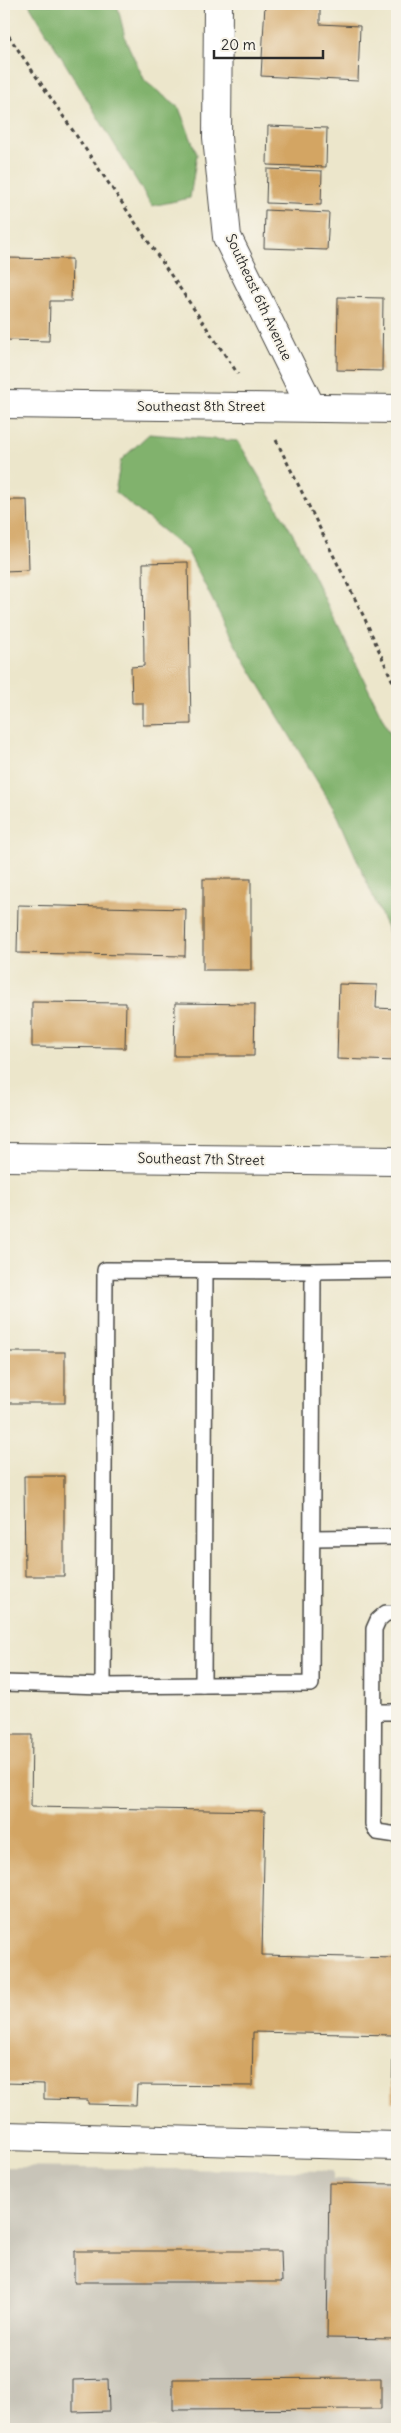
<svg xmlns="http://www.w3.org/2000/svg" width="401" height="2433" viewBox="0 0 401 2433" font-family="Delius,sans-serif">
	<style>
		.industrial { fill: #c8c4b8 }
		.forest { fill: #81b26d; stroke: #566e4c }
		.building { fill: #d3a564 }
		.lines { fill: none; stroke-linecap: round; stroke-linejoin: round }
		.lane-casing { stroke: #484743; stroke-width: 18 }
		.street-casing { stroke: #484743; stroke-width: 30 }
		.path { stroke: #484743; stroke-width: 3; stroke-dasharray: 4 4; stroke-linecap: butt }
		.lane { stroke: #fff; stroke-width: 15 }
		.street { stroke: #fff; stroke-width: 28 }
		.labels { text-anchor: middle; stroke-width: 4; stroke-linejoin: round; paint-order: stroke }
		.street-label { font-size: 14px; fill: #2b2b2b; stroke: #f7f3e8 }
	</style>
	<rect width="100%" height="100%" fill="#f7f3e8"/>
	<filter id="ink" filterUnits="userSpaceOnUse"><feTurbulence type="fractalNoise" baseFrequency=".02" numOctaves="2"/><feDisplacementMap in="SourceGraphic" scale="10" xChannelSelector="R" yChannelSelector="G"/><feConvolveMatrix kernelMatrix="1 2 1 2 8 2 1 2 1" color-interpolation-filters="sRGB"/></filter>
	<filter id="wash" filterUnits="userSpaceOnUse"><feTurbulence type="fractalNoise" baseFrequency=".0096" numOctaves="4" result="noise"/><feDisplacementMap in="SourceGraphic" scale="20" xChannelSelector="R" yChannelSelector="G"/><feGaussianBlur stdDeviation="1.12" result="paint"/><feColorMatrix in="noise" values="0 0 0 0 0 0 0 0 0 0 0 0 0 0 0 0 0 1.4 0 .05"/><feComposite in="paint" operator="in"/></filter>
	<g filter="url(#wash)">
		<rect width="100%" height="100%" fill="#ece6cb"/>
		<polygon class="industrial" points="4,2167 333,2171 333,2179 397,2181 397,2429 4,2429"/>
		<g class="forest">
			<polygon points="29,4 117,4 126,41 145,81 179,108 197,154 190,198 152,206"/>
			<polygon points="149,434 238,441 294,536 397,748 397,951 338,816 235,644 187,550 115,492 121,460"/>
		</g>
		<g id="blocks">
			<g class="building">
				<polygon points="265,4 320,5 320,24 360,26 358,81 261,76"/>
				<polygon points="268,126 327,128 326,167 267,165"/>
				<polygon points="267,169 322,171 321,205 266,203"/>
				<polygon points="265,210 329,213 327,250 264,248"/>
				<polygon points="4,258 72,259 71,301 50,301 49,341 4,340"/>
				<polygon points="338,297 383,298 382,371 337,370"/>
				<polygon points="4,500 27,500 29,570 4,571"/>
				<polygon points="188,562 191,724 143,725 143,703 132,703 131,667 144,666 143,563"/>
				<rect x="203" y="879" width="48" height="91"/>
				<polygon points="18,905 186,909 185,956 17,953"/>
				<polygon points="339,984 377,985 376,1008 397,1009 397,1061 337,1059"/>
				<polygon points="32,1002 126,1003 125,1048 32,1047"/>
				<polygon points="175,1003 255,1004 254,1056 174,1056"/>
				<rect x="4" y="1352" width="61" height="51"/>
				<polygon points="24,1476 64,1476 64,1576 25,1576"/>
				<polygon points="4,1735 32,1735 31,1807 265,1811 262,1955 395,1958 395,1968 397,1968 397,2102 392,2102 393,2035 253,2032 252,2086 137,2085 136,2105 88,2104 88,2100 44,2099 44,2084 4,2083"/>
				<polygon points="329,2183 397,2184 397,2339 327,2338"/>
				<polygon points="74,2251 281,2251 282,2282 74,2282"/>
				<polygon points="381,2378 381,2409 173,2410 173,2379"/>
				<polygon points="108,2379 109,2411 73,2412 73,2380"/>
			</g>
		</g>
	</g>
	<g filter="url(#ink)">
		<use href="#blocks" fill-opacity="0" stroke="#484743" stroke-width="1"/>
		<g class="lines">
			<defs>
				<g id="lane">
					<polyline points="313,1271 397,1270"/>
					<polyline points="312,1538 397,1537"/>
					<polyline points="397,1613 386,1613 378,1620 374,1629 373,1824 377,1832 397,1835"/>
					<polyline points="4,1683 103,1686 311,1684 313,1271 105,1270 103,1686"/>
					<polyline points="203,1685 205,1271"/>
					<polyline points="374,1712 397,1712"/>
				</g>
				<g id="street">
					<polyline points="218,4 217,137 227,237 311,407"/>
					<polyline points="4,404 397,409"/>
					<polyline points="4,1157 397,1161"/>
					<polyline points="4,2136 397,2146"/>
				</g>
			</defs>
			<use href="#lane" class="lane-casing"/>
			<use href="#street" class="street-casing"/>
			<g class="path">
				<polyline points="4,29 238,374"/>
				<polyline points="276,440 364,617 397,691"/>
			</g>
			<use href="#lane" class="lane"/>
			<use href="#street" class="street"/>
		</g>
	</g>
	<g class="labels">
		<g class="street-label">
			<text transform="translate(259 297) rotate(65)" y="5">Southeast 6th Avenue</text>
			<text x="201" y="411">Southeast 8th Street</text>
			<text transform="translate(201 1159) rotate(1)" y="5">Southeast 7th Street</text>
		</g>
	</g>
	<rect width="401" height="2433" fill="none" stroke="#f7f3e8" stroke-width="20"/>
	<path d="M214 50v8h109v-8" fill="none" stroke="#2b2b2b" stroke-width="2.5"/>
	<text x="221" y="50" font-size="15" fill="#2b2b2b" stroke="#f7f3e8" stroke-width="4" paint-order="stroke">20 m</text>
</svg>
